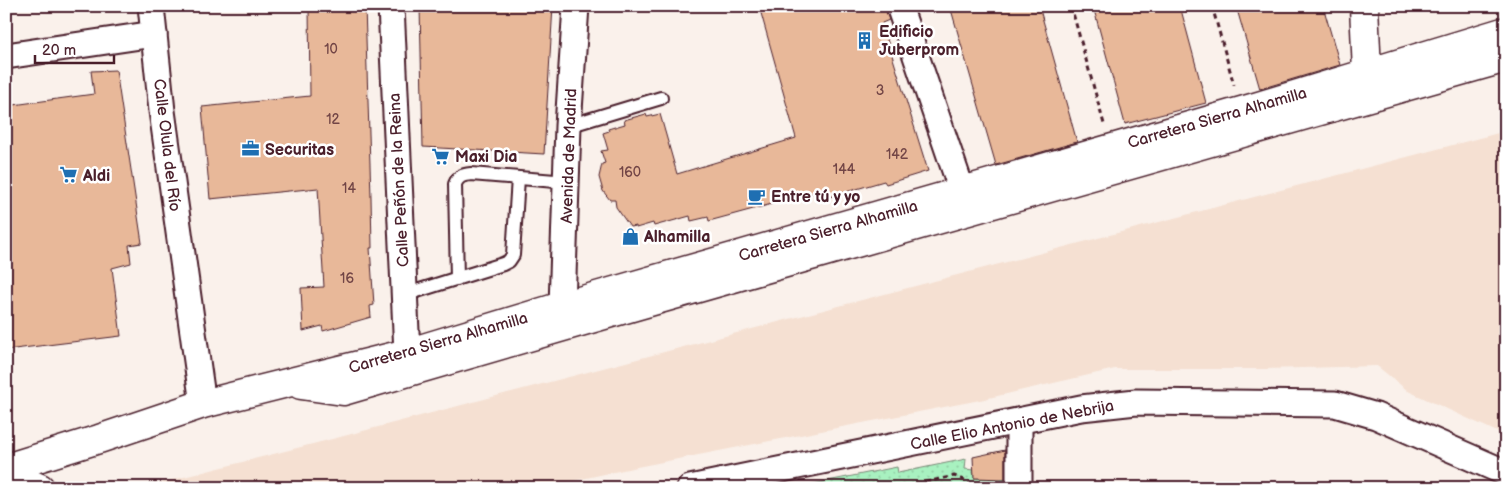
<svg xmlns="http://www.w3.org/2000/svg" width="1512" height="494" viewBox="0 0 1512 494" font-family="'Balsamiq Sans',sans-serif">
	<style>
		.built { fill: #f5e0d2 }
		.grass { fill: url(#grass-dots); stroke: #798876 }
		.building { fill: #e8b899; stroke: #4a1f2b }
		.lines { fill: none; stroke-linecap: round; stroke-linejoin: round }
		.service-casing { stroke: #4a1f2b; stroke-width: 16 }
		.minor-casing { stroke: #4a1f2b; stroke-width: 29 }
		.secondary-casing { stroke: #4a1f2b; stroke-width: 31 }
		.primary-casing { stroke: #4a1f2b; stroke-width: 31 }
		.path { stroke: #4a1f2b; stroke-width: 3; stroke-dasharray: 5 4; stroke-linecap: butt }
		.service { stroke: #fff; stroke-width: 12 }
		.minor { stroke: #fff; stroke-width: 25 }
		.secondary { stroke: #fff; stroke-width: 28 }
		.primary { stroke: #fff; stroke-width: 28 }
		.labels { text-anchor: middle; stroke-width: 5; stroke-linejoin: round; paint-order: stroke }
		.number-label { font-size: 14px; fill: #724546 }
		.poi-label { font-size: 16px; font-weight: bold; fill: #4a1f2b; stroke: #fff; text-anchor: start }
		.street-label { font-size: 16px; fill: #4a1f2b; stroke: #fff }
	</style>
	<defs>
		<pattern id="grass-dots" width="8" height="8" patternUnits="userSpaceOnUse" patternTransform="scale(1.25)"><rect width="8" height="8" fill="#a8f1c0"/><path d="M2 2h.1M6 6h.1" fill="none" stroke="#92cea5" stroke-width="1.8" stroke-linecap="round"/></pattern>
	</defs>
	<rect width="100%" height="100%" fill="#faf1eb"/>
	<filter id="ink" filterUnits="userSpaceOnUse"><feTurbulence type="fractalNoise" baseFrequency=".02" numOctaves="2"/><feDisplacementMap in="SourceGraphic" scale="10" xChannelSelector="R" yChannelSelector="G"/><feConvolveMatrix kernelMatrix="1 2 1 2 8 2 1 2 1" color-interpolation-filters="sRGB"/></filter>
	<g filter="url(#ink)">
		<polygon class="built" points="1506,131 1506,436 1408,391 1377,366 1265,369 1115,369 980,400 637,467 540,488 141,488 340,437"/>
		<polygon class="grass" points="966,459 965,469 974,470 974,478 1013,480 1013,488 793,488 897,467 898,473"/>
		<g class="building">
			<polygon points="309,6 365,6 371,197 372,248 370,248 374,305 370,306 371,317 323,331 322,326 303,331 301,288 324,287 318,188 210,199 202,107 310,96"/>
			<polygon points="420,6 553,6 544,154 423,147"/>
			<polygon points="759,6 885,6 889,20 882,23 928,171 886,184 884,181 822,199 820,191 709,221 708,217 691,221 690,216 654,226 653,223 636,228 636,226 630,227 616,207 615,200 610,200 603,191 599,177 602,164 605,163 601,151 608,150 603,133 609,131 608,129 625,124 624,120 646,114 647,117 660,114 677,174 796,138"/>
			<polygon points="950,6 1039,6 1077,142 996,165"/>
			<polygon points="1093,6 1180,6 1206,103 1125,124"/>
			<polygon points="1236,6 1323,6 1340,65 1260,89"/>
			<polygon points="116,70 142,243 129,245 131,263 112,268 121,336 6,350 6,106 94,94 91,71"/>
			<polygon points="1005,450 1005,479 974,478 973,457"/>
		</g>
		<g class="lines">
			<defs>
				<g id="service">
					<polyline points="568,126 661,98"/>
					<path d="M 457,279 L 455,184 C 458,176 463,175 471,174 L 567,182"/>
					<polyline points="404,295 503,264 509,261 513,255 518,178"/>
				</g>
				<g id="minor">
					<polyline points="151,6 162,111 203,404"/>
					<polyline points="391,6 407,353"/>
					<polyline points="899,6 962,191"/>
					<polyline points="6,56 154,34"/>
					<polyline points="562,306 568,126 576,6"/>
					<polyline points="690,488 1081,408 1136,402 1335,404 1376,416 1506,473"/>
					<polyline points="1019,488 1019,421"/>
				</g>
				<g id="secondary">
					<polyline points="1364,6 1367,72"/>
					<polyline points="301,385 343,391 635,306 1506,58"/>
					<polyline points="6,468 99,439 203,404 407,353 562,306 1252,108 1506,31"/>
				</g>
				<polyline id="primary" points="6,473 40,488"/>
			</defs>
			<use href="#service" class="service-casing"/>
			<use href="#minor" class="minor-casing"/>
			<use href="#secondary" class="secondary-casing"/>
			<use href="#primary" class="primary-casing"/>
			<g class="path">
				<polyline points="1071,6 1104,124"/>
				<polyline points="1212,6 1234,85"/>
				<polyline points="899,488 954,476 967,481 976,488"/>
			</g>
			<use href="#service" class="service"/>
			<use href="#minor" class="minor"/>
			<use href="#secondary" class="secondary"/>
			<use href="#primary" class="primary"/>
		</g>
	</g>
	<defs>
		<symbol id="building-bare" viewBox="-9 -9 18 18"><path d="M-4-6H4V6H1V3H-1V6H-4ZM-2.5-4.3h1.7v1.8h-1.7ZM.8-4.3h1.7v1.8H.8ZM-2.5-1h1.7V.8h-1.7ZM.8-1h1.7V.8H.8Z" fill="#1f6fb2" stroke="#fff" stroke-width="2.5" paint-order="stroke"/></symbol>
		<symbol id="office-bare" viewBox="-9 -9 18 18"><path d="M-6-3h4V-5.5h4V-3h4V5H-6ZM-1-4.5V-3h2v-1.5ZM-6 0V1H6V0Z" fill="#1f6fb2" stroke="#fff" stroke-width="2.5" paint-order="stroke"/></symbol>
		<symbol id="supermarket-bare" viewBox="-9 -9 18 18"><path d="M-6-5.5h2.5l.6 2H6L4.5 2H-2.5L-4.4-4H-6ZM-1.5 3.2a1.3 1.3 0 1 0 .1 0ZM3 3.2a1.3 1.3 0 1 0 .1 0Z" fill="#1f6fb2" stroke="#fff" stroke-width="2.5" paint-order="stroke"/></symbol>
		<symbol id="cafe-bare" viewBox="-9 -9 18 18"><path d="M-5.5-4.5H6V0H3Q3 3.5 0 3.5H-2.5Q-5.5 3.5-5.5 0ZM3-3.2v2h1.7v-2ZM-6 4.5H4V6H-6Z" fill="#1f6fb2" stroke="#fff" stroke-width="2.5" paint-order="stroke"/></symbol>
		<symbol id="shop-bare" viewBox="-9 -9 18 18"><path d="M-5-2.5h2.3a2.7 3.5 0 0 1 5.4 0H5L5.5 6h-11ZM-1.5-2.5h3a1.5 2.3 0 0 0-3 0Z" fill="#1f6fb2" stroke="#fff" stroke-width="2.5" paint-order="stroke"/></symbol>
	</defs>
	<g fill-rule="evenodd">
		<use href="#building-bare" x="852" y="28" width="25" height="25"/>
		<use href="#office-bare" x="238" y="136" width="25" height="25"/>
		<use href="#supermarket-bare" x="428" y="144" width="25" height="25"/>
		<use href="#supermarket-bare" x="56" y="162" width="25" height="25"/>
		<use href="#cafe-bare" x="744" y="184" width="25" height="25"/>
		<use href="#shop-bare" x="618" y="224" width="25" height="25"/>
	</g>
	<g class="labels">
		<g class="number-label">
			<text x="331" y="54">10</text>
			<text x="880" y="95">3</text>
			<text x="333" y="124">12</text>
			<text x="897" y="159">142</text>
			<text x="844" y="174">144</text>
			<text x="630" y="177">160</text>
			<text x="349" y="193">14</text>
			<text x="347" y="283">16</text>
		</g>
		<g class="poi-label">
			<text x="879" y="37">Edificio<tspan x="879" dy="18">Juberprom</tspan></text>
			<text x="265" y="155">Securitas</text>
			<text x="455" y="162">Maxi Dia</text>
			<text x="83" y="181">Aldi</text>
			<text x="771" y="202">Entre tú y yo</text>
			<text x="644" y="242">Alhamilla</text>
		</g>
		<g class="street-label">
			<text transform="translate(1217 117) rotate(-16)" y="6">Carretera Sierra Alhamilla</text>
			<text transform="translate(168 145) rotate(83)" y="6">Calle Olula del Río</text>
			<text transform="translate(568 156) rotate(-88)" y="6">Avenida de Madrid</text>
			<text transform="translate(398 180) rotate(-93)" y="6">Calle Peñón de la Reina</text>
			<text transform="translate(828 230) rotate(-16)" y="6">Carretera Sierra Alhamilla</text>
			<text transform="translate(438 342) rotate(-16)" y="6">Carretera Sierra Alhamilla</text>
			<text transform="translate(1012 424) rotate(-11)" y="6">Calle Elio Antonio de Nebrija</text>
		</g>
	</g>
	<rect width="1512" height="494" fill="none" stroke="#fff" stroke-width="25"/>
	<rect x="12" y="12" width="1487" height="469" fill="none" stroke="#4a1f2b" stroke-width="2" filter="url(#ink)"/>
	<path d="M35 55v8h79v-8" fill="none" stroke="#4a1f2b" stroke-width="2.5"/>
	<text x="42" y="55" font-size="15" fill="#4a1f2b" stroke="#ffffff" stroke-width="4" paint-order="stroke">20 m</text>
</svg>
